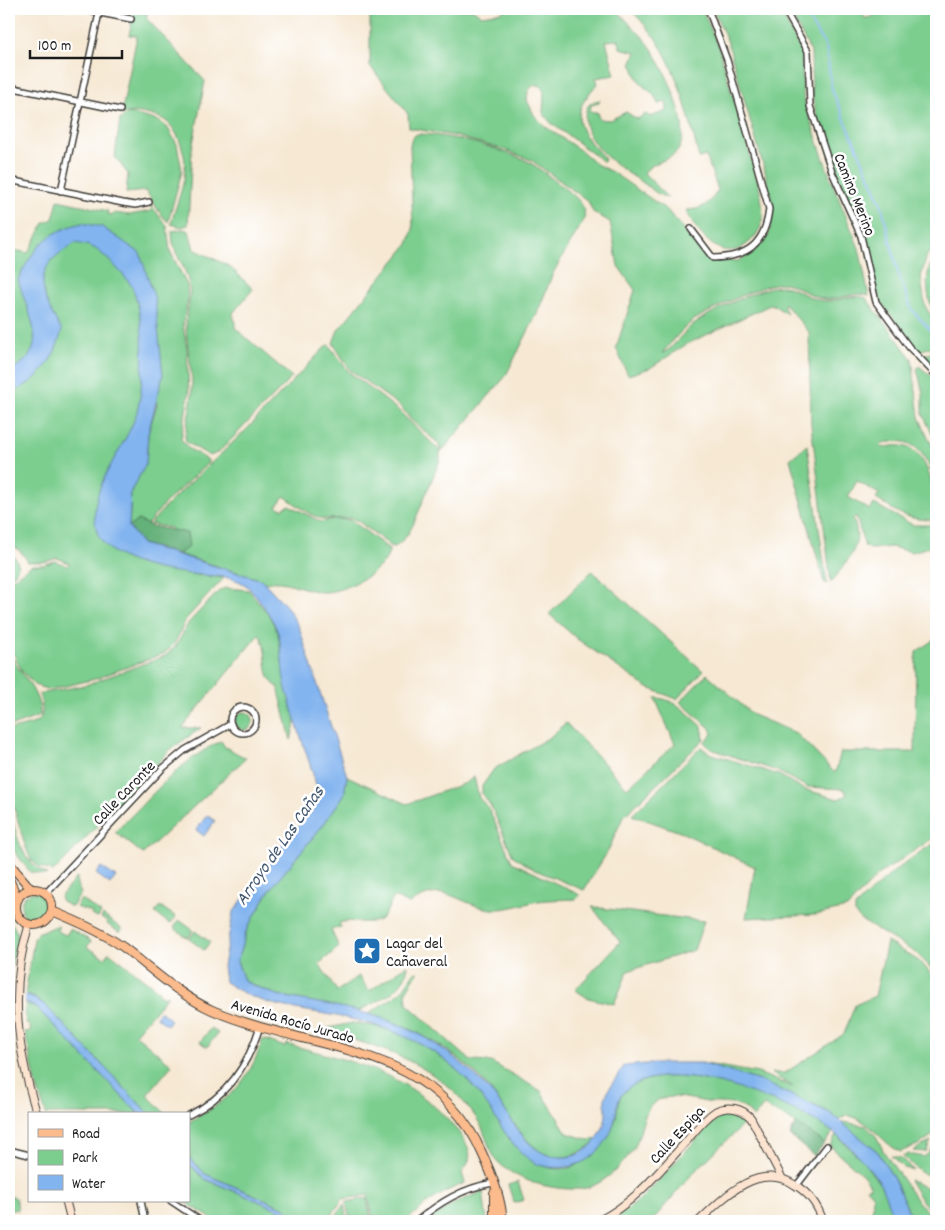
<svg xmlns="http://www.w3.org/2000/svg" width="945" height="1230" viewBox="0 0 945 1230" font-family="Dekko,sans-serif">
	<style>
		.green { fill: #7cce8f; stroke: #4c7556 }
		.forest { fill: #65b17a; stroke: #40664b }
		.water { fill: #82b4ef; stroke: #4f6886 }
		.pier { fill: #f6e8d3 }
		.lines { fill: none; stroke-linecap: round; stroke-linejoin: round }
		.stream { stroke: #82b4ef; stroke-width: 2 }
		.street-casing { stroke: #3d3b37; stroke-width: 8 }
		.secondary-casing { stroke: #3d3b37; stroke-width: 9 }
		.primary-casing { stroke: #3d3b37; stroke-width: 10 }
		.street { stroke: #fff; stroke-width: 5 }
		.secondary { stroke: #fde4d1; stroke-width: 7 }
		.primary { stroke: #fbbb8c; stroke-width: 8 }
		.labels { text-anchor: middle; stroke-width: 5; stroke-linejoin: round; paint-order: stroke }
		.street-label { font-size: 16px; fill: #1c1c1c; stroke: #fff }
		.poi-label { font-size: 16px; fill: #1c1c1c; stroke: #fff; text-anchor: start }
		.water-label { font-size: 18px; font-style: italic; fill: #455970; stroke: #fff }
	</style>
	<rect width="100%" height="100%" fill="#fff"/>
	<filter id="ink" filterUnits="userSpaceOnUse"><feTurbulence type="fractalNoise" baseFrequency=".02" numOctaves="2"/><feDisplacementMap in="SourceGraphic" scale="10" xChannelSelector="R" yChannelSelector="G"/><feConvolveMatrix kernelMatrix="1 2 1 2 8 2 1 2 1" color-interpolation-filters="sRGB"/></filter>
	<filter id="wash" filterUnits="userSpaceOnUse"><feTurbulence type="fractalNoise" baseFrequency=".0096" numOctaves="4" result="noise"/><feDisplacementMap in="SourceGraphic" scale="20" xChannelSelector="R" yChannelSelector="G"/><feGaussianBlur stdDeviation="1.12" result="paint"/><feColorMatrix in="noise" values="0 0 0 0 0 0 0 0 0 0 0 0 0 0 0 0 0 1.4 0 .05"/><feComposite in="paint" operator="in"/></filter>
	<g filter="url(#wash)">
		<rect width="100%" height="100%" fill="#f6e8d3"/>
		<g class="green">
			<path d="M 130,9 L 148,9 L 146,18 L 205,81 L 192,149 L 188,225 L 181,227 L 171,224 C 180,190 194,170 177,135 C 172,125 165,118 154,116 C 142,113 132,110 121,115 L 137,36 L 129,35 L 134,10 Z"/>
			<path d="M 370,9 L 472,9 L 481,15 L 501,12 L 505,9 L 616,9 C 627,22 642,34 652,49 C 665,69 691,124 680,147 C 673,162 654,159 644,173 L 668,198 C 657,195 652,189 642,182 C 620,168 578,142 586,111 C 587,104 593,101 600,100 L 599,103 L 591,105 L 590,112 L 597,112 L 599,119 L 610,120 L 626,112 L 637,119 L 646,114 L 650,117 L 667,111 L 666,102 L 658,104 C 653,89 647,92 640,82 C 636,77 635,70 631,64 L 636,52 L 620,48 L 619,40 L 606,41 L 615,75 L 596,78 L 598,83 C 594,88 589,93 586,98 C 568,123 589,141 605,159 L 604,162 L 551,123 L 543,113 L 544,92 L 540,85 L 534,85 L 528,91 L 527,100 L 534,115 L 546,127 L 584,153 L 596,164 L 612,172 L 667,210 L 708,259 L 738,261 L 754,251 L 768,237 L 773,214 L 766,175 L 727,40 L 713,9 L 779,9 L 802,53 L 803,95 L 807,110 L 831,180 L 859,248 L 869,296 C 854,290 840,301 824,299 C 809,297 798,284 782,283 C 764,283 710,310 694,320 C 682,329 672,342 662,353 C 672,351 684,330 695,323 C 710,312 764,285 782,286 C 798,287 808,300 825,301 C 839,302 852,293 866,298 L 912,359 L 919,417 L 936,454 L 936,482 C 925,454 915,434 881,444 L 882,448 C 891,446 899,444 909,448 C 930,457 936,497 936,517 L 934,520 C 906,520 899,513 876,499 L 879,494 L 857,481 L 848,497 L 870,510 L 874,504 L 913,525 L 936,525 L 936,545 L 912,552 L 891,547 L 871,549 L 865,547 L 856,516 L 853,519 C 865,546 846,561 831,583 L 811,424 L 809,332 L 785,304 L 783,305 L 787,314 L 772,304 L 687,344 L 650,368 L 628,375 L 616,348 L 635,290 L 618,266 L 610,222 L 593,212 L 588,201 L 531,160 L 505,150 L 455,136 L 409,128 L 408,114 L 370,66 Z"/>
			<path d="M 629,9 L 702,9 L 718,46 L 759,186 C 761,198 764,209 762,221 C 760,231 755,238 747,244 C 721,265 696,232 686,210 C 703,210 710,203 718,190 L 706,156 L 699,158 C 686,104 673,46 629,9 Z"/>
			<polygon points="788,9 862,9 864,18 872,17 878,9 936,9 936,247 927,255 921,277 925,306 936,324 936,345 920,351 882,304 877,293 864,236 832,162 817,118 812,94 811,52"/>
			<polygon points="129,113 159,121 167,127 177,144 182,171 168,222 160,213 146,191 126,193 128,174 115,157 120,120"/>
			<path d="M 417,134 C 447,134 501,148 529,162 C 541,169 552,179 563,187 C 575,197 587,203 584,220 L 553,273 L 537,314 L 505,377 L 441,452 L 438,443 L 411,420 L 401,407 L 350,370 L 333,343 L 338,330 L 408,244 L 413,229 L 410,145 L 412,138 Z"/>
			<polygon points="58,200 108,211 107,214 113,215 114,213 129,215 152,211 150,204 167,226 170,251 187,285 188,299 183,325 187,350 189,394 181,439 188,448 208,460 208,463 165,503 147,525 138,520 129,527 131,491 146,464 148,434 157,404 155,384 95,510 190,574 224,578 186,619 175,643 165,653 95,679 49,690 35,685 22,671 9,645 9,581 32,565 43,565 55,561 68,566 69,563 57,558 44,562 28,562 23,554 9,542 9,249 28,253 44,223 53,219"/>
			<path d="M 183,229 L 189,231 L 194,249 L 229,266 L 253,289 L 233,313 L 236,329 L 292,377 L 219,452 L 210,456 L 186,442 L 185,436 C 187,422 191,408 192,394 C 193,371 187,349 186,326 C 186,312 192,299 189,284 C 185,262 172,256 172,231 Z"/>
			<path d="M 936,256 L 936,318 C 927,303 922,270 936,256 Z"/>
			<path d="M 328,344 L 349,372 L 398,410 L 440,451 L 440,460 L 414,523 L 408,534 L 397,546 L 392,547 L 358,521 L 351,518 L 322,519 L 310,514 L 284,496 L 277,506 L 282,509 L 289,505 L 321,522 L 333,519 L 351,520 L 389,549 C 390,570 340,594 322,592 C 302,590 285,578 265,583 L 262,580 L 178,554 L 189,546 L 171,528 L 150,524 L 168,504 L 247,429 Z"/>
			<polygon points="936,352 936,371 921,355"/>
			<polygon points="919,366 936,380 936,443 923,414 923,393 917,369"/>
			<polygon points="807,445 827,584 824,582 790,459"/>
			<path d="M 9,553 C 21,560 21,570 9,578 Z"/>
			<polygon points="592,571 703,671 677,699 648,688 577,639 549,614"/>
			<path d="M 226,588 L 249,590 L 269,615 L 278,633 L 286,688 L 296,719 L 291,740 L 278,687 C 260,677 271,653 259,634 L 182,728 L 201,728 L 171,749 L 52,873 L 50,870 L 39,867 L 31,860 L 25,845 L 9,790 L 9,730 C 36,722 49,726 39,694 L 86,685 L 165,656 L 176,646 L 189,622 L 220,590 Z"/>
			<polygon points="936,638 936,836 878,875 847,908 815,915 746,918 755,867 683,833 632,815 701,747 709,753 779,775 803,789 838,799 847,795 844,789 807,787 777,771 711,749 704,742 712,734 710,728 680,702 707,674 753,715 796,733 835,773 841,752 915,752 916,652"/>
			<path d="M 9,653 C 19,672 42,694 40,716 L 9,727 Z"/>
			<path d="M 655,698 C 675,698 688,714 702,726 L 704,739 L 623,817 L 608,851 L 584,890 L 535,870 L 513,856 L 491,806 L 482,794 L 482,786 L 494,769 L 550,737 L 566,723 L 627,788 L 675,744 Z"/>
			<circle cx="244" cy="721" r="9"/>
			<path d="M 221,741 L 225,747 L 246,758 L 143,854 L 115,832 C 149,800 177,762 221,741 Z"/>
			<path d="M 347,776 L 407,804 L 466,783 L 474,777 L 479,798 L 488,807 L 512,862 L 580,895 L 576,899 C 563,900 550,899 538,901 C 524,904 506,910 492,909 C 456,905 447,879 409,904 L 394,897 C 390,903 387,913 382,918 C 372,927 351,918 339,923 L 341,927 L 331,930 L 339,947 L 319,964 L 337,991 L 359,976 L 369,991 L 408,965 C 405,992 380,1000 358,1011 L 277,995 L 244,981 L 237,961 L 247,929 L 269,891 L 323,825 L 344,795 Z"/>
			<path d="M 9,807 C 16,832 20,862 47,874 L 45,875 L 30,872 L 9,844 Z"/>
			<path d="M 936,842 L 936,973 L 916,953 L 859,919 L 855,913 L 855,907 C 880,882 906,860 936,842 Z"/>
			<polygon points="77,877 77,885 81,893 72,907 62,902 60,897"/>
			<circle cx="35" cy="906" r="14"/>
			<polygon points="81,899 101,913 98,918 91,915 92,912 76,907"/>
			<polygon points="160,906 176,917 170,924 155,913"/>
			<polygon points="592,907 704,921 694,950 628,971 614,1004 588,998 575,990 620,942"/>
			<polygon points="103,915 122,929 120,933 107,924 108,922 101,918"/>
			<polygon points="9,918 18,934 9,978"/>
			<polygon points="179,920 193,930 188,938 174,928"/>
			<polygon points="59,925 57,931 66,935 70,929 91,941 87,947 105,958 109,952 159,991 158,993 163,997 168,995 135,1034 172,1065 147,1095 166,1114 149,1114 45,1005 36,998 25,995 34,939 37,933"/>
			<polygon points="195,931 210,942 204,950 189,939"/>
			<path d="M 887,942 L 919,961 L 936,979 L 936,1133 L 920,1144 L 900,1152 C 879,1140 872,1122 848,1115 L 838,1120 L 830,1113 L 763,1082 L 701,1063 L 758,1073 L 793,1087 L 771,1073 L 785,1073 L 844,1034 L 855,1005 L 875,996 Z"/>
			<path d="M 418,972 L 406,991 L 407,1004 L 471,1061 L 491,1062 L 541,1091 L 567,1133 L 589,1140 L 598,1139 C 583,1153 563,1163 543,1154 C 539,1152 535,1147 531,1144 C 515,1128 506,1110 492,1092 C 461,1053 416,1027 368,1014 L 400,993 L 414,973 Z"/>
			<polygon points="25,1003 37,1008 139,1114 46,1114 37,1088 25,1032 31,1031 29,1024 26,1024"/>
			<path d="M 352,1023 C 401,1026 453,1058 483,1098 C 503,1126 521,1171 563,1169 C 582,1168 605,1142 613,1126 C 620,1113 614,1099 627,1089 C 672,1054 793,1102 833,1132 L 823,1145 L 795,1123 L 764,1106 L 753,1118 C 745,1103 733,1104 718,1103 C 700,1103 680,1093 661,1099 C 642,1105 643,1131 635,1146 C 624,1164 602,1188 579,1189 C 552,1190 519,1182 499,1163 C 489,1153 486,1134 479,1122 C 469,1107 455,1091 440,1080 C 404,1053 362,1042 319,1030 Z"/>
			<polygon points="211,1028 218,1033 207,1047 200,1042"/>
			<path d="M 263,1039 L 285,1047 L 287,1044 C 349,1061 404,1071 449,1121 C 457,1130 473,1147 469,1160 C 468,1165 464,1169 462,1173 L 465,1183 C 444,1191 423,1204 407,1221 L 373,1221 L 368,1195 L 343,1199 L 327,1221 L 299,1221 L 285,1208 L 205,1174 L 189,1157 L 189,1122 C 231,1098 247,1086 263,1039 Z"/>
			<polygon points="724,1115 737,1118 745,1123 693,1173 652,1221 612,1221 640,1200 711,1124"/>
			<polygon points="844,1122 866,1126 876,1136 884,1152 915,1198 935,1221 913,1221 895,1181 878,1152 842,1123"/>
			<polygon points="836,1135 862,1160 881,1185 896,1221 872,1221 873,1196 866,1188 871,1186 863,1175 830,1146"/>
			<polygon points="931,1141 926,1152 913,1151"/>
			<polygon points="936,1142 936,1183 928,1175 920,1172 903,1156 909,1154 924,1157 929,1153"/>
			<polygon points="891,1156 901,1158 913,1170 904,1168"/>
			<polygon points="189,1164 205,1179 282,1211 294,1221 215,1221 184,1201 189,1201"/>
			<polygon points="909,1180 936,1192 936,1218 919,1197"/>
			<polygon points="518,1182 524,1200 514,1203 508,1185"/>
			<path d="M 483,1192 L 487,1221 L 429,1221 C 445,1207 462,1199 483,1192 Z"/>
			<polygon points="12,1196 16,1198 18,1210 9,1209 9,1198"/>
			<polygon points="367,1198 371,1221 350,1221 346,1202"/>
			<polygon points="344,1204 347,1221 332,1221"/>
		</g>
		<g class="forest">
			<polygon points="138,520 151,526 187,533 189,547 178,554 142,544 129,527"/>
			<polygon points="795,1123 822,1141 823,1145 814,1156 790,1136"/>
		</g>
		<g class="water">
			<path d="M 82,223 L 102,227 L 140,253 L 155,299 L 163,375 L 148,434 L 146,464 L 131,491 L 129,527 L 142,544 L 262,580 L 287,607 L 299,627 L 347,776 L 344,795 L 323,825 L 269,891 L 247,929 L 237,961 L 244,981 C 255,986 267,992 278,995 C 302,1001 326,1003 349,1009 C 407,1022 450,1047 490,1091 C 513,1115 525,1160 566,1157 C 587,1156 605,1135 606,1114 C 607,1109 604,1103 605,1099 C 607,1088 619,1075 624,1066 L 657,1063 L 701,1063 L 763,1082 L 830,1113 L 878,1152 L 895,1181 L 913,1221 L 896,1221 C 889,1210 887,1198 881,1186 C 877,1177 868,1167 861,1159 C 852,1149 841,1138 830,1130 C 789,1102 672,1054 627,1089 C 614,1099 618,1114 613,1127 C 601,1158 574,1173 543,1166 C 515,1159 498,1118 482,1098 C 473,1085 459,1071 446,1061 C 419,1039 380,1025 346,1018 C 316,1011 284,1010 255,998 C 245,995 235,988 225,982 L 223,966 L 233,913 L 268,863 L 289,835 L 311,813 L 320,798 C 310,761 296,726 286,689 C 281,671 283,651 278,633 C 274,620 255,591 244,584 C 230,575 208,576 192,574 C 162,571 103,562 96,528 C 87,486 126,449 137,412 C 145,384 146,306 129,282 C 123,274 102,252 94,248 C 89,245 81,244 75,243 C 68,248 59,253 53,259 C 32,280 49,310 62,330 C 55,359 39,383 9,393 L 9,370 C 55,352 26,312 18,279 C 35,247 46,232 82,223 Z"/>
			<polygon points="207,815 215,821 204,836 196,830"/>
			<polygon points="101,867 116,877 110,884 96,874"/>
			<path d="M 9,993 C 23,993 34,997 45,1005 L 149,1114 L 139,1114 L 37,1008 Z"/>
			<polygon points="160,1011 171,1020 167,1025 156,1017"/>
			<polygon points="189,1157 205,1174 285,1208 299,1221 294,1221 282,1211 205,1179 189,1164"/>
		</g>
		<polygon class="pier" points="19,990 25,992 25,1006 9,1004 9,991"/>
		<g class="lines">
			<polyline class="stream" points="802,9 826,47 832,90 881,203 898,273 912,310 936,336"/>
		</g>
	</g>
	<g filter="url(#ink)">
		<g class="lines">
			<defs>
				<g id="street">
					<polyline points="80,9 131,19"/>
					<polyline points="784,9 808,51 810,106 832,172 861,236 876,302 909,347 936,375"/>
					<polyline points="9,87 120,110"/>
					<polyline points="9,180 123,203 135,205 149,202"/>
					<polyline points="61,191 99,13"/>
					<path d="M 691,229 L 713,258 C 747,257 765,245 769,209 L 727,60 L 708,9"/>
					<circle cx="243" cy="720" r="13"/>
					<polyline points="46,893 162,769 185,750 231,724"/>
					<path d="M 189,1115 C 227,1097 248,1066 260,1026"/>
					<polyline points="9,1150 29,1155"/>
					<polyline points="797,1185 827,1146"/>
					<polyline points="141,1201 145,1221"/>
					<polyline points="171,1201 201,1221"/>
					<path d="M 417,1221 C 440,1202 463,1188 493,1183"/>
				</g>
				<g id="secondary">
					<path d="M 29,925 C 9,988 17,1051 37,1114"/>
					<polyline points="66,1201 71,1221"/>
					<path d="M 598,1221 C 634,1203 657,1174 684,1144 C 693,1134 703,1119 716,1111 C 728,1105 742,1108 751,1118 L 781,1176"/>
					<path d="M 699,1221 C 725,1196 759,1161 795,1185 C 809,1193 818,1206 823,1221"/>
				</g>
				<g id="primary">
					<polyline points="9,863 31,889"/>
					<polyline points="9,879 18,899"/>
					<circle cx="34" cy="907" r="18"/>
					<path d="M 52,911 C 76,921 102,932 123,947 C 152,969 179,995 212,1010 C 308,1052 433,1041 482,1153 C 492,1174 501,1198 503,1221"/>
					<polyline points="494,1193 494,1221"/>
				</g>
			</defs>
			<use href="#street" class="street-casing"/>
			<use href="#secondary" class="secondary-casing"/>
			<use href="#primary" class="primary-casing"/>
			<use href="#street" class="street"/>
			<use href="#secondary" class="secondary"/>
			<use href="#primary" class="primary"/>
		</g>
	</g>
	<defs>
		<symbol id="sight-square" viewBox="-11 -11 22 22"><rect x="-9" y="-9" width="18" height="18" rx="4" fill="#1f6fb2" stroke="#fff"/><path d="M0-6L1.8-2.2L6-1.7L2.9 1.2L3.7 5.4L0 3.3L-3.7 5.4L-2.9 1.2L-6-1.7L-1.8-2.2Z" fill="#fff"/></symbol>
	</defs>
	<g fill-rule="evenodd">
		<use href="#sight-square" x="351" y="935" width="32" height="32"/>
	</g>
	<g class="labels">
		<g class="street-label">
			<text transform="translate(856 194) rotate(68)" y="6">Camino Merino</text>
			<text transform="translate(123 792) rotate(-46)" y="6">Calle Caronte</text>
			<text transform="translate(293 1020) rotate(16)" y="6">Avenida Rocío Jurado</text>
			<text transform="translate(676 1134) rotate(-47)" y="6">Calle Espiga</text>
		</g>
		<g class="poi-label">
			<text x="386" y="948">Lagar del<tspan x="386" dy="18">Cañaveral</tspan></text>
		</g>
		<g class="water-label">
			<text transform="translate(279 845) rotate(-55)" y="6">Arroyo de Las Cañas</text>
		</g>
	</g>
	<rect width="945" height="1230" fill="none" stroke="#fff" stroke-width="30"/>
	<rect x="28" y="1112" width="162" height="90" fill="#ffffff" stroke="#a4a4a4"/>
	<rect x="38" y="1129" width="25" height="8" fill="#fbbb8c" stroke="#a4a4a4"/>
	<text x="72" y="1138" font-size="15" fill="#1c1c1c">Road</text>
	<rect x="38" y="1150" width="25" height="15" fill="#7cce8f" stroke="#a4a4a4"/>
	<text x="72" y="1162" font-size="15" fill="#1c1c1c">Park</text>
	<rect x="38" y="1175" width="25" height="15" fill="#82b4ef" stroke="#a4a4a4"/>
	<text x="72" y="1188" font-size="15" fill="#1c1c1c">Water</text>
	<path d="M30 50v8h92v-8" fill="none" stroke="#1c1c1c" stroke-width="2.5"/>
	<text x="38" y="50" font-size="15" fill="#1c1c1c" stroke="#ffffff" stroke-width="4" paint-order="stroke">100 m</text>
</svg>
